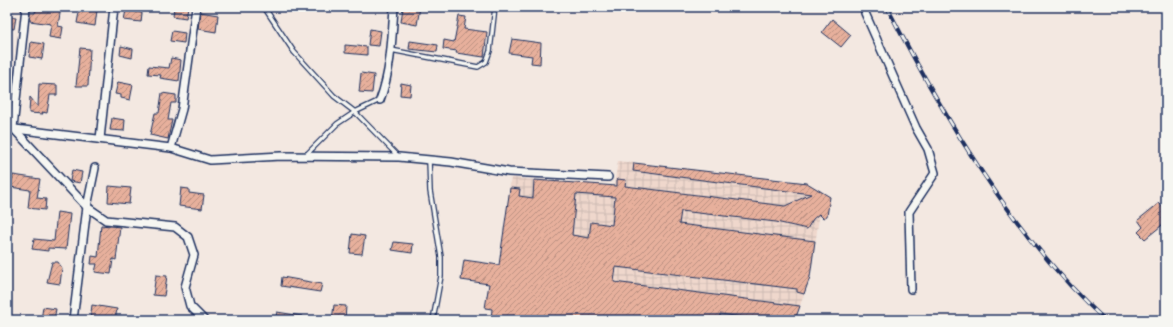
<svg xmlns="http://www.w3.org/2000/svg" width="1173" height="327" viewBox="0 0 1173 327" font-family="Caveat,sans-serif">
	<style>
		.industrial { fill: url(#industrial-grid) }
		.building { fill: url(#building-hatch); stroke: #1b2f5e; fill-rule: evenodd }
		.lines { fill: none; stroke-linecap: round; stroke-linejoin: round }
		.service-casing { stroke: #1b2f5e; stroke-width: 6 }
		.minor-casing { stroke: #1b2f5e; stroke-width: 10 }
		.service { stroke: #f6f6f2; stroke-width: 3.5 }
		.minor { stroke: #f6f6f2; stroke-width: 7 }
		.rail-casing { stroke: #1b2f5e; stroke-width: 4 }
		.rail { stroke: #f6f6f2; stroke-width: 2.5; stroke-dasharray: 8; stroke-linecap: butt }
	</style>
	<defs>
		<pattern id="industrial-grid" width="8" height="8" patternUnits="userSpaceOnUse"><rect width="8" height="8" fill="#efd7cc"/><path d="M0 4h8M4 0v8" fill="none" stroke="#ccb9b2"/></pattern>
		<pattern id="building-hatch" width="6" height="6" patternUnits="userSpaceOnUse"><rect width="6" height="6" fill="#e7b09c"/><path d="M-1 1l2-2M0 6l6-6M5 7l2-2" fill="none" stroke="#ba9082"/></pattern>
	</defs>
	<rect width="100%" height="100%" fill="#f3e8e1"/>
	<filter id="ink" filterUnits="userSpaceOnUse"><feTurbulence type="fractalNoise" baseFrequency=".025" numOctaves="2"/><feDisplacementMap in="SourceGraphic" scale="8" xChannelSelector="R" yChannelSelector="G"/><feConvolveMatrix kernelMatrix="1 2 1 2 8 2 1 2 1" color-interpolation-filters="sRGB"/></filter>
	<g filter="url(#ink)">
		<polygon class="industrial" points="618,161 807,183 823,192 810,277 795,320 491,320 511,178 614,186"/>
		<g class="building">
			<polygon points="36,7 61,7 58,26 63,27 61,39 49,37 51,24 30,21 30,13 35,13"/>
			<polygon points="80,7 97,10 95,26 77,23"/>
			<polygon points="174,7 188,7 186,18 173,16"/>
			<polygon points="403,7 420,7 417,25 401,22"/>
			<polygon points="126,10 142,13 141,22 124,20"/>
			<polygon points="200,12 218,15 216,32 198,29"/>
			<polygon points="7,16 16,17 14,29 7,28"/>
			<polygon points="459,16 466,17 464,29 487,32 484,57 456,53 457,51 443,49 444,40 454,42"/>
			<polygon points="832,19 851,35 841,47 822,32"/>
			<polygon points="370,29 381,31 379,46 368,45"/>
			<polygon points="172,31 185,33 184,43 170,41"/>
			<polygon points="512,39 541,43 540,64 531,63 532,56 509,53"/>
			<polygon points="410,41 438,45 437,52 409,49"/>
			<polygon points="31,42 44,44 42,59 29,57"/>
			<polygon points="345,45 367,47 367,55 345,53"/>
			<polygon points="121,46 133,49 132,58 120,55"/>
			<polygon points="80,48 90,49 88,86 76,86"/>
			<polygon points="171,58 181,60 179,81 160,78 161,75 148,74 149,66 169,68"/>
			<polygon points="361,73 374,75 372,93 359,92"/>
			<polygon points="118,82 133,85 130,100 121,98 121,95 115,94"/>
			<polygon points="401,83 411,85 410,96 400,95"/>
			<polygon points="39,84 57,85 57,95 50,95 47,113 42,112 43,114 29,113 30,97 38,107"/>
			<polygon points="162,93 176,95 176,103 171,103 168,120 172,120 168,139 150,135 155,113 159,113"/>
			<polygon points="112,118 125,120 124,131 110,130"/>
			<path d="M 634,163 L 807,183 L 830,197 L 827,216 L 823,218 L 819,214 L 813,219 L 807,229 L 776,222 L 681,211 L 679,224 L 815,241 L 810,277 L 804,294 L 797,292 L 797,289 L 616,267 L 614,282 L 800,306 L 795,320 L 765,320 L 720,314 L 720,320 L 491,320 L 492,309 L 485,308 L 489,284 L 461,280 L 464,260 L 499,265 L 510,188 L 520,189 L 519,196 L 533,198 L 534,180 L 617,186 L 617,179 L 626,180 L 625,186 L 785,206 L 811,194 L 633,171 ZM 576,194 L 615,197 L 612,225 L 591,222 L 589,238 L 572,235 Z"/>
			<polygon points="72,170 82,172 80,183 70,181"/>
			<polygon points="13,175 40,179 37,198 46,199 45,210 28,208 30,190 10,187"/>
			<polygon points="109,186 131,188 129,204 108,202"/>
			<polygon points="181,188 189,189 189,193 204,195 202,209 179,206"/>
			<polygon points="1159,203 1166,211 1166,222 1145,239 1138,232 1143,227 1138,220"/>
			<polygon points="57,212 70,214 66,249 48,248 48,251 32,249 34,239 54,241"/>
			<polygon points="101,225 120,227 116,260 113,259 111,274 95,272 97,264 91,264 92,256 98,257"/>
			<polygon points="352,234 365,236 362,254 350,253"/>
			<polygon points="394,242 413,244 412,253 392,250"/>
			<polygon points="52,262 58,262 62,268 60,284 47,282"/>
			<polygon points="156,275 167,276 164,296 153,295"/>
			<polygon points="282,277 322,284 320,292 281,286"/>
			<polygon points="92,305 117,309 115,320 90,320"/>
			<polygon points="334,305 346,306 345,320 332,320"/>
			<polygon points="43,307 56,309 54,320 41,320"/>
			<polygon points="277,312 302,316 301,320 275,320"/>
		</g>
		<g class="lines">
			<defs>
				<g id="service">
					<polyline points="264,7 294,52 334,96 355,112 398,156"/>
					<polyline points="391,50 478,67 486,62 490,51 495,7"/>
					<polyline points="305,156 337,124 355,112 380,100"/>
					<polyline points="429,160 430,191 441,257 441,276 433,320"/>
				</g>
				<g id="minor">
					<polyline points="26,7 13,128 87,207 106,220 175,227 188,237 194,255 185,287 190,306 204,320"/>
					<polyline points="866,7 865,13 916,128 928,149 935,173 909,212 911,289"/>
					<path d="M 380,100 C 391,71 392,38 394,7"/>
					<polyline points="7,128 171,148 210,160 281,156 399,157 451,162 509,172 608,177"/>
					<polyline points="100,139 114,7"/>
					<polyline points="171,148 182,109 196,7"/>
					<polyline points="73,320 87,207 95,168"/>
				</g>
			</defs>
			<use href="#service" class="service-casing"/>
			<use href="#minor" class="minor-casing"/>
			<use href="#service" class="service"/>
			<use href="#minor" class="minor"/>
			<defs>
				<path id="rail" d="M 887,7 C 943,116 1014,237 1105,320"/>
			</defs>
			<use href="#rail" class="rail-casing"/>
			<use href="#rail" class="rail"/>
		</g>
	</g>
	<rect width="1173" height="327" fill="none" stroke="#f6f6f2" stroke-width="24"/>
	<rect x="12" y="12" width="1149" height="303" fill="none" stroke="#1b2f5e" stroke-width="1.5" filter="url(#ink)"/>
</svg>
